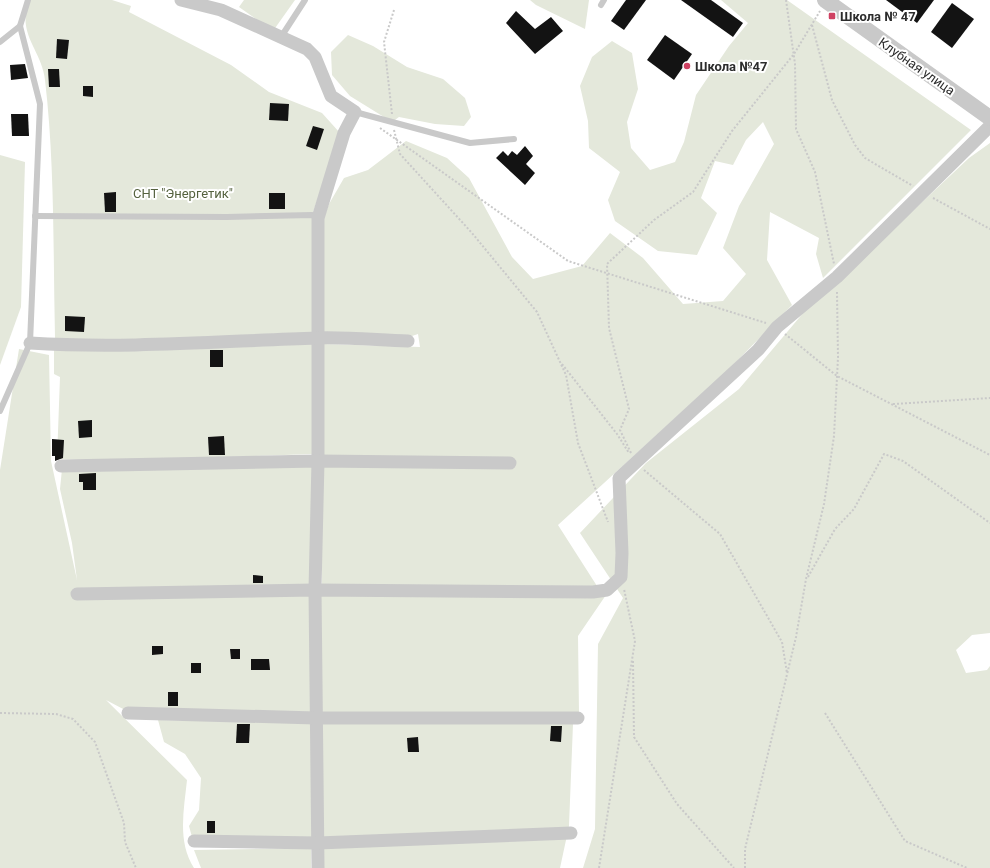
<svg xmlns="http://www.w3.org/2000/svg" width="990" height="868" viewBox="0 0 990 868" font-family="Roboto,sans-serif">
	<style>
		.green { fill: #e4e8db }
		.building { fill: #131313 }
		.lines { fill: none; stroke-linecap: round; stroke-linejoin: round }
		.path { stroke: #c9c9c9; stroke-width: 2; stroke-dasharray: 2 2; stroke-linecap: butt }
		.service { stroke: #c9c9c9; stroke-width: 6 }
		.minor { stroke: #c9c9c9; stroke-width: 13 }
		.tertiary { stroke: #c9c9c9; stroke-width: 16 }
		.poi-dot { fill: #cf4162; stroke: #fff; stroke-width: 1.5 }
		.labels { text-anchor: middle; stroke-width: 4; stroke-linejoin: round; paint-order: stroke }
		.poi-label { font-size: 13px; font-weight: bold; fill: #2c2c2c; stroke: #fff; text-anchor: start }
		.street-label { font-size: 13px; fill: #2c2c2c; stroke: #fff }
		.park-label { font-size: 13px; fill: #55623f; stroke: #fff }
	</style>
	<rect width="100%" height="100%" fill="#fff"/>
	<g class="green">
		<path d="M 30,0 L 112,0 L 131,6 L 129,12 L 231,65 L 269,92 L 322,113 L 340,133 L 312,215 L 313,333 L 105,342 L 55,338 C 53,252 55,165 45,80 C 42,50 15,33 30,0 Z"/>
		<polygon points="244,0 295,0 273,31 239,7"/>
		<polygon points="530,0 589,0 585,29 536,5"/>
		<polygon points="721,0 787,0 971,130 823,278 816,254 819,238 770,212 767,260 792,305 730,368 558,525 597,586 322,586 321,455 324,344 420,347 418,334 406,338 323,334 323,220 329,204 344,178 368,170 406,141 447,158 469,178 512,257 533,279 582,266 610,233 643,258 683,304 723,301 746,274 723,248 739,206 774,144 763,122 746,140 733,165 715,161 701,198 717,213 697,255 658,251 615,221 608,200 620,172 589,148 588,121 580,86 592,57 612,41 632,53 638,89 627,122 631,148 650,170 675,162 684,142 696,95 729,46 748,23"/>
		<polygon points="348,35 373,46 407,67 443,79 465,98 471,117 464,126 435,124 399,117 392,122 350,96 332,75 331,52"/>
		<polygon points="990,143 990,633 972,635 956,650 966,673 987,670 990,666 990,868 583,868 595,829 598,644 623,598 580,533 646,463 739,389 815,299 853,267 969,158"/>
		<polygon points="0,155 25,162 21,307 0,365"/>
		<polygon points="313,344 314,454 112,461 57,459 60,377 54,374 54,347"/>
		<path d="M 19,349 L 49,355 L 51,461 L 77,580 L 72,543 L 60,489 L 62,469 L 313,466 L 312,712 L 125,710 L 106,700 L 187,780 C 184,810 177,841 194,868 L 0,868 L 0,470 Z"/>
		<polygon points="320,594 606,595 578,636 579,713 573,724 569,826 560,868 322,868"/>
		<polygon points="158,720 311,723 314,840 192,837 189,826 199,810 201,778 185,754 164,742"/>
		<polygon points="311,848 311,868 201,868 194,850"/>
	</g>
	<g class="building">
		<polygon points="626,0 646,0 624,30 611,21"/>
		<polygon points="681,0 711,0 743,23 733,37"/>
		<polygon points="886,0 934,0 917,23"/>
		<polygon points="952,3 974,19 952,48 931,32"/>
		<polygon points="516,11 535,29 551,17 563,31 535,54 506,23"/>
		<polygon points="665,35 692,54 674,80 647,60"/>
		<polygon points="57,39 69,40 67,59 56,58"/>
		<polygon points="25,64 28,78 11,80 10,65"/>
		<polygon points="48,69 59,69 60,87 49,87"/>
		<polygon points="83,86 93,86 93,97 83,96"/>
		<polygon points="270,103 289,104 288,121 269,120"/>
		<polygon points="11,114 28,114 29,136 12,136"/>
		<polygon points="313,126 324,129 317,150 306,146"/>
		<polygon points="525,146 533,156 526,164 535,173 525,185 496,158 503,151 508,156 512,151 517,155"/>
		<polygon points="116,192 116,212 105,212 104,193"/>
		<rect x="269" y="193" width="16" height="16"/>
		<polygon points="65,316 85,317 84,332 65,331"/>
		<rect x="210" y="350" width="13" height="17"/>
		<polygon points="92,420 92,437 79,438 78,421"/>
		<polygon points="224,436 225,455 209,455 208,437"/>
		<polygon points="52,439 64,440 63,458 55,461 55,456 52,456"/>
		<polygon points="96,473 96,490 83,490 83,482 79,482 79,474"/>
		<polygon points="253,575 263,576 263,583 253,583"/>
		<polygon points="152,646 163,646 163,654 152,655"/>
		<polygon points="230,649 240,649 240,659 231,659"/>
		<polygon points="251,659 269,659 270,670 251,670"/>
		<rect x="191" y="663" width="10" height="10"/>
		<rect x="168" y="692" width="10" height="14"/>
		<polygon points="237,724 250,724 249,743 236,743"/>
		<polygon points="551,726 562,726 561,742 550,741"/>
		<polygon points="418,737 419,752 408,752 407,738"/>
		<rect x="207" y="821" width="8" height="12"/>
	</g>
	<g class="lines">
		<g class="path">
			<polyline points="786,0 795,64 796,129 815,172 834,264"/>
			<polyline points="812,25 832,100 855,145 865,158 913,186"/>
			<polyline points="392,114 384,42 394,10"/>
			<polyline points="380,128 568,261 766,323"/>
			<polyline points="394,130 400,154 472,233 537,312 566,375 578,443 608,522"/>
			<polyline points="933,198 990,229"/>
			<polyline points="785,334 837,376 990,455"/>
			<polyline points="562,364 617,434 629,453"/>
			<polyline points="893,404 990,398"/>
			<polyline points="631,453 620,430 629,409 609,328 607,264 654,220 693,192 732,131 794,54 820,11"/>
			<polyline points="644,470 720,534 782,642 787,673"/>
			<polyline points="808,577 835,529 854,509 884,454 903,461 990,523"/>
			<polyline points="633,661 634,737 677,804 734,868"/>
			<polyline points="0,713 56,714 73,719 95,742 124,823 125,842 136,868"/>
			<polyline points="825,713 905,841 967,868"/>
			<polyline points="599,868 635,641 624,589"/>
			<polyline points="745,868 745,849 796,637 806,579 824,504 834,436 838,357 837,292"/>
		</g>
		<g class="service">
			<polyline points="601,5 604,0"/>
			<polyline points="281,37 305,0"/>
			<polyline points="0,42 20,26 28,0"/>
			<polyline points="355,112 470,143 514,139"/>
			<polyline points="35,216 227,217 312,215 318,218"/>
			<polyline points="0,411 30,343 40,104 20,26"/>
		</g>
		<g class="minor">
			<polyline points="181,0 221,10 307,49 315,57 331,96 355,112 344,133 318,218 318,461 315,590 318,868"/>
			<path d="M 30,343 C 126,349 221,341 317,338 C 347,337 377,340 408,341"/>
			<polyline points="61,466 318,461 510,463"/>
			<polyline points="77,594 315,590 593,592 607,590 621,577 622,553 619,478 758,350 777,327 837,277 990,126"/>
			<polyline points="128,713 316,718 578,718"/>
			<polyline points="194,841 318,843 571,833"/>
		</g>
		<polyline class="tertiary" points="825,0 990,118"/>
	</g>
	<g class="poi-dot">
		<rect x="828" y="12" width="8" height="8" rx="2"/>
		<circle cx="687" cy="66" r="4"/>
	</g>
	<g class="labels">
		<g class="poi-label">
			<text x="840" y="21">Школа № 47</text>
			<text x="695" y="71">Школа №47</text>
		</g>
		<g class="street-label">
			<text transform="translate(917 66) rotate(35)" y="5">Клубная улица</text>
		</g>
		<g class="park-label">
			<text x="183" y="198">СНТ "Энергетик"</text>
		</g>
	</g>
</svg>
